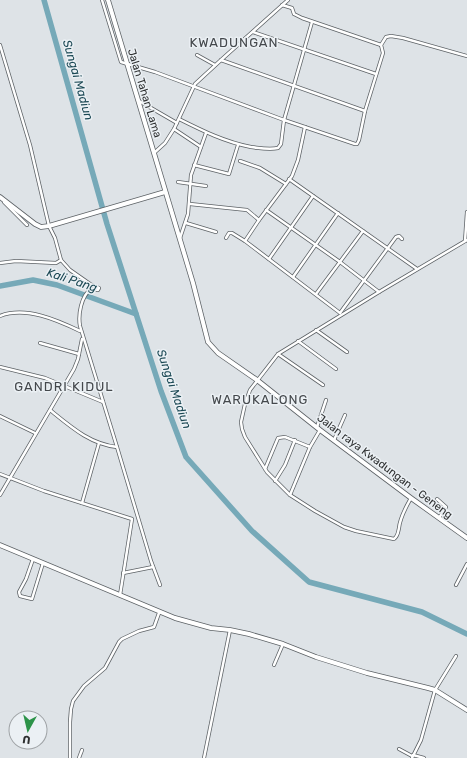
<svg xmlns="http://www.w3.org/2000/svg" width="467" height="758" viewBox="0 0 467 758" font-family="Rubik,sans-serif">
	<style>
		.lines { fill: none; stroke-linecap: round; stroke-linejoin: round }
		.river { stroke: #76a9b8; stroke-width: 5.5 }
		.street-casing { stroke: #5d6266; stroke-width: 4 }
		.secondary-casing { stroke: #5d6266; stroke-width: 5.5 }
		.street { stroke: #fff; stroke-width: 2.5 }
		.secondary { stroke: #fff; stroke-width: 4 }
		.labels { text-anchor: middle; stroke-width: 3; stroke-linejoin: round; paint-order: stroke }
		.street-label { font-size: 11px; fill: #2d2f30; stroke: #ebf0f4 }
		.water-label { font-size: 12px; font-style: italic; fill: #1b4854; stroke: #ebf0f4 }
		.quarter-label { font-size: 13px; letter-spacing: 1px; fill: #44484c; stroke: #ebf0f4 }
	</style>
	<rect width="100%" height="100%" fill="#dee3e7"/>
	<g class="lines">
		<g class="river">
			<polyline points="44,0 107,224 161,391 186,457 252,531 309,582 422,612 467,634"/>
			<polyline points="0,286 33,280 57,285 136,314"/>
		</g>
		<defs>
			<g id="street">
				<polyline points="102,0 121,62 155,72 284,120 355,144 357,144 359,140 365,111 383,53 381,45 386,37 391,36 403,38 467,56"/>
				<polyline points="282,5 292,8 294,14 302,18 381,45"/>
				<polyline points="253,32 376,74"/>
				<path d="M 0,45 L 30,145 L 49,226 L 55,238 L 61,260 L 70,270 L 90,284 L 99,288 L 98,290 L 91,289 C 81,296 78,315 80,326 L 117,447 L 151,561 L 160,585"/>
				<polyline points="197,55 215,65"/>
				<polyline points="221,60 365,111"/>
				<polyline points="139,101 177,123"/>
				<path d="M 179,119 C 203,131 225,142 251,147 C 260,148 269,150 278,148 L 281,144 L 284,120 L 312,22"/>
				<polyline points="305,127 298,160 292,176 259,220 245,241 340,313"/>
				<polyline points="174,129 201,147"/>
				<polyline points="154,153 165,143 174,129 195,84 221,60 288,0"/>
				<polyline points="240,161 260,168 286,184"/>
				<polyline points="194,165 229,174 238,145"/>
				<polyline points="289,179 417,269"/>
				<polyline points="178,182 206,186"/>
				<polyline points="4,202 27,225"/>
				<polyline points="190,204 247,210 259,220"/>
				<polyline points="266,210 340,262 379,292"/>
				<polyline points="186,223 216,232"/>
				<polyline points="180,238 188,214 191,175 206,133"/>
				<polyline points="226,238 229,233 232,233 245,241"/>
				<polyline points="465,241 467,212"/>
				<polyline points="269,259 313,196"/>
				<polyline points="0,263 16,261 56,263 61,260"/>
				<polyline points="293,277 338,213"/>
				<polyline points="316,294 363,231"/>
				<polyline points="340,313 396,237 399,236 402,239"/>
				<path d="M 0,316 C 26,306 57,320 80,331"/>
				<polyline points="316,330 347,352"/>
				<polyline points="298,341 336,369"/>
				<polyline points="40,343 79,354"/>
				<polyline points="278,354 323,385"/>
				<polyline points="0,367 45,378 103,402"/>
				<path d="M 50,410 C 71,427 90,444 117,447"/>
				<polyline points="0,416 35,433"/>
				<polyline points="317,427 326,400"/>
				<polyline points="334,440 345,415"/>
				<polyline points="265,469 278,438 285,437 310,447"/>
				<polyline points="0,474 44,491 132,519 120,595"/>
				<polyline points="275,481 285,465 295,440"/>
				<polyline points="0,495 74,369 78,359 82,339"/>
				<polyline points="290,495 310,447 320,430"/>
				<path d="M 411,498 C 406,507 400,517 399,528 C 398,532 398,536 394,539 L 356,531 L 344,527 L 315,511 L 290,495 L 267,472 L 245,437 L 242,429 L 241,422 L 245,404 L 250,390 L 278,354 L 379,292 L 467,240"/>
				<polyline points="437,499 446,507 439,518"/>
				<polyline points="82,503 99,443"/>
				<polyline points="33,559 26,579 19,592 20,596 32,599 43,563"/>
				<polyline points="123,573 153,567"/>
				<polyline points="456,585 467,564"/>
				<polyline points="274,665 283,644"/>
				<polyline points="399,749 412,756"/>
				<polyline points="413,755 424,758"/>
				<polyline points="70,758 70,722 71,709 73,701 84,686 105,668 119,642 122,639 139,631 154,627 159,613"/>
				<polyline points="79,758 82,750"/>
				<polyline points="204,758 230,630"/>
				<polyline points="412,758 421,740 435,690 456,656"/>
			</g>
			<g id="secondary">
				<polyline points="108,0 193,283 208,342 218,353 257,380 320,430 411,498 467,538"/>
				<polyline points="0,197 35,224 41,227 49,226 165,192"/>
				<polyline points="0,545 175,618 211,628 230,630 249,634 283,644 316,657 367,673 428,688 435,690 467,710"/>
			</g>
		</defs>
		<use href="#street" class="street-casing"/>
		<use href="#secondary" class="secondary-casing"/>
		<use href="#street" class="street"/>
		<use href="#secondary" class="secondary"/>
	</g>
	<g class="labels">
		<g class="street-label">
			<text transform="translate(145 93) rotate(73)" y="4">Jalan Tahan Lama</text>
			<text transform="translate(385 466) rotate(37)" y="4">Jalan raya Kwadungan - Geneng</text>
		</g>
		<g class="water-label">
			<text transform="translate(78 80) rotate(74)" y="4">Sungai Madiun</text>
			<text transform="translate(72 280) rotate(18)" y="4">Kali Pang</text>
			<text transform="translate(174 389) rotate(71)" y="4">Sungai Madiun</text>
		</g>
		<g class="quarter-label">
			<text x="234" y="47">KWADUNGAN</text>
			<text x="64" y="391">GANDRI KIDUL</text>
			<text x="260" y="404">WARUKALONG</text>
		</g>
	</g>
	<g transform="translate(28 730) rotate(188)"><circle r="19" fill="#ebf0f4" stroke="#9fa3a6"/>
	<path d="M0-3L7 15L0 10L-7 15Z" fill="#2c9349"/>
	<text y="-6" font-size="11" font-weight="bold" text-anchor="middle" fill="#2d2f30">U</text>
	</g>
</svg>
